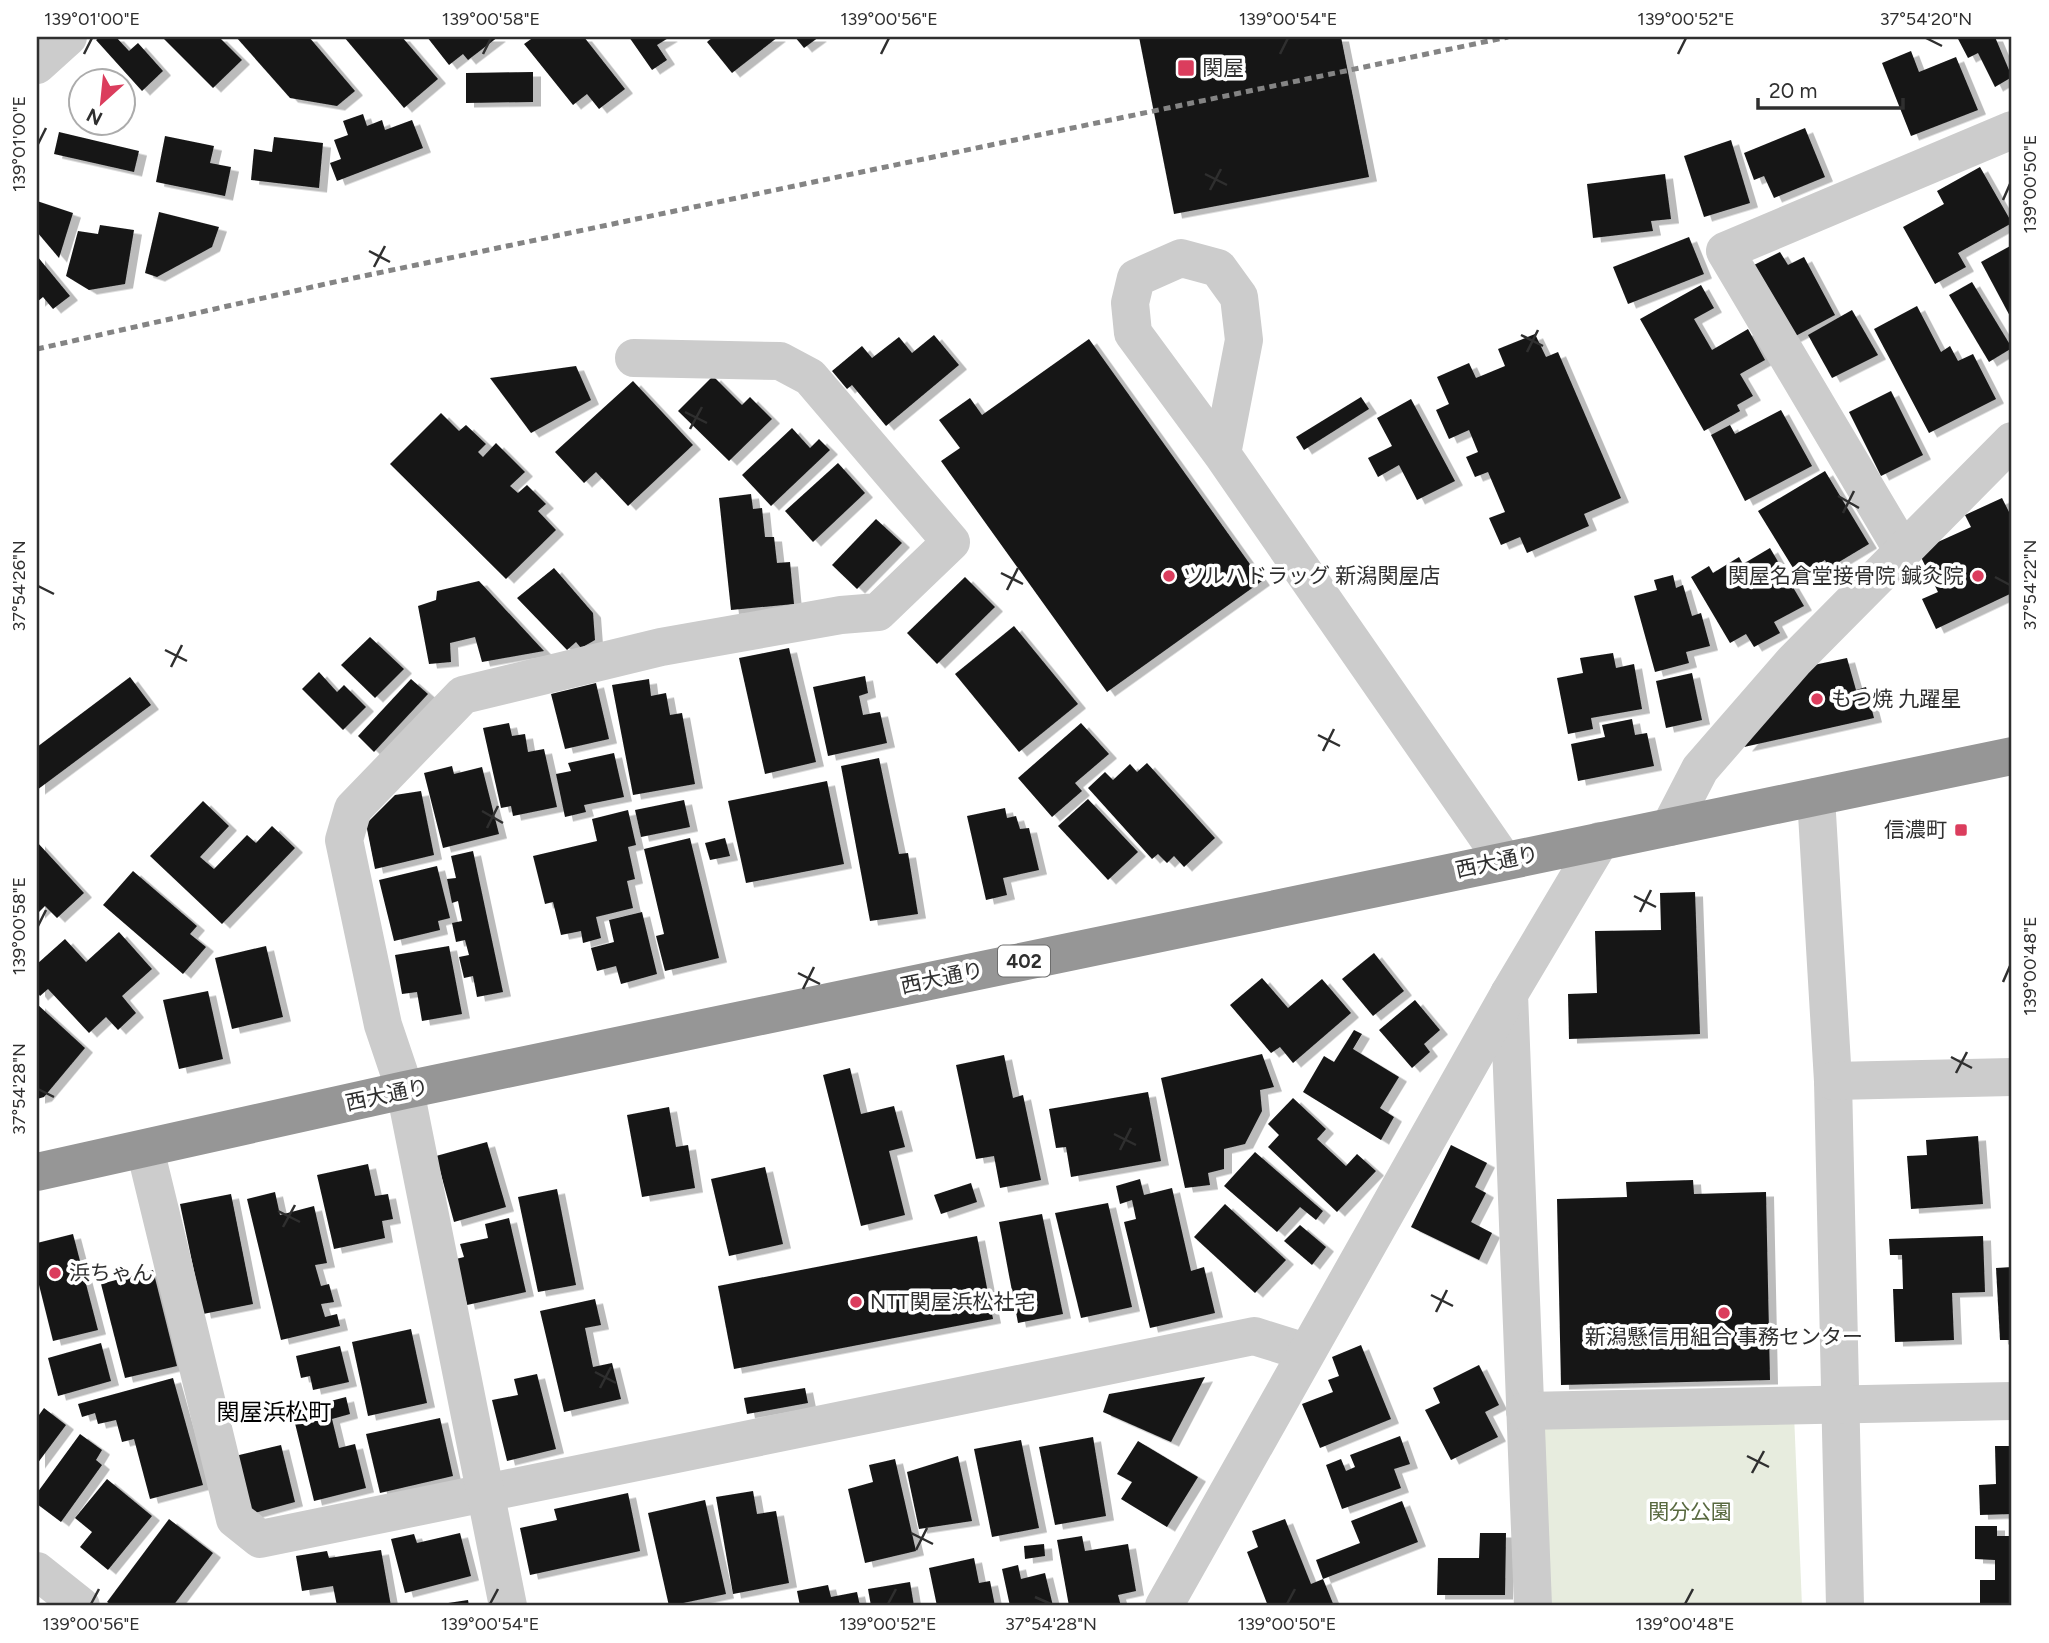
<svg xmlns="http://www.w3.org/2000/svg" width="2049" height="1643" viewBox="0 0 2049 1643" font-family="Figtree,'Noto Sans JP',sans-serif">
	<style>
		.green { fill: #e7ecde }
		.building { fill: #161616; filter: url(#shadow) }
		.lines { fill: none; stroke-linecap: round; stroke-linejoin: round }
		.minor { stroke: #ccc; stroke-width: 38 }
		.highway { stroke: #969696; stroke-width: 38 }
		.rail { stroke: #848484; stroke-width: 5; stroke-dasharray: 7 5; stroke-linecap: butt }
		.ticks { fill: none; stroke: #2f2f2f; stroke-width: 2.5 }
		.poi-dot { fill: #db3d5d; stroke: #fff; stroke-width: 2.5 }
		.labels { text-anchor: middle; stroke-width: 7; stroke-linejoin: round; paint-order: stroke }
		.shield { fill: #fff; stroke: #6d6d6d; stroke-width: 2 }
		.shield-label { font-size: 19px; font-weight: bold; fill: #2f2f2f }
		.poi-label { font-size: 21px; fill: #2f2f2f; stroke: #fff; text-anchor: start }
		.street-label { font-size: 21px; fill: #2f2f2f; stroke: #fff }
		.park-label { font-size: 21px; fill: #58693f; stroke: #fff }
		.neighbourhood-label { font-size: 23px; fill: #000; stroke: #fff }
		.neatline { fill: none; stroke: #2f2f2f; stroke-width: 2.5 }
		.ticks-label { font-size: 18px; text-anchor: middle; fill: #2f2f2f }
	</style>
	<defs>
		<filter id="shadow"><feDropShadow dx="8" dy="4.5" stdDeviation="0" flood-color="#0004"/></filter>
	</defs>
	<rect width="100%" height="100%" fill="#fff"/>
	<polygon class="green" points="1794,1414 1802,1606 1550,1606 1542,1423"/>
	<g class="building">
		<polygon points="100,37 116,37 129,51 138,43 163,71 142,91 96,40"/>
		<polygon points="162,37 219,37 242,60 213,88"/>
		<polygon points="236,37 309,37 355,91 337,106 290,98"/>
		<polygon points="344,37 402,37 438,79 404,108"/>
		<polygon points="427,37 498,37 468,60 463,54 449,65"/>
		<polygon points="534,37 584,37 625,89 599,109 587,94 573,105 524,44"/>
		<polygon points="629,37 670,37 657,45 667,60 652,70"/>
		<polygon points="713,37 778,37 732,73 707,42"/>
		<polygon points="795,37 819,37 804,48"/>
		<polygon points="1139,37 1341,37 1369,177 1174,214"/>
		<polygon points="1957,37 1995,37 2012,77 1995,87 1978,53 1968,58"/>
		<polygon points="1911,51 1919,72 1956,57 1978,110 1911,136 1882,63"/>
		<polygon points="533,72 533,102 466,103 466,73"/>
		<polygon points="363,114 367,126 382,120 385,130 412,120 423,148 337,181 330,163 341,159 334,140 348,135 343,121"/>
		<polygon points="1805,128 1825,177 1774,198 1764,176 1754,180 1744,153"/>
		<polygon points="59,132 139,151 134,172 54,154"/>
		<polygon points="165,136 214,146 210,163 231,167 225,196 156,182"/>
		<polygon points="274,137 323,143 319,188 251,180 254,149 272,152"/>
		<polygon points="1731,140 1750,203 1704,217 1684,156"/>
		<polygon points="1980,167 2012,223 1958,253 1966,267 1935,284 1903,227 1944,204 1937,191"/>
		<polygon points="1665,174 1671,219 1651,221 1653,231 1593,238 1587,184"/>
		<polygon points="37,201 73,213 59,258 37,232"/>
		<polygon points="159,212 219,227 212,247 157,277 145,273"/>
		<polygon points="100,225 134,230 125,284 89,290 66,276 78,231 98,234"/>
		<polygon points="1689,237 1704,274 1628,304 1613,267"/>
		<polygon points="2012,245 2012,320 1981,262"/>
		<polygon points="1780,252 1788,265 1804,257 1835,315 1790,339 1752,266"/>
		<polygon points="37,256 70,296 53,309 43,297 37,302"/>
		<polygon points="1972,282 2012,348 1989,362 1949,295"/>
		<polygon points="1701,285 1714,308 1694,319 1712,350 1748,329 1765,360 1740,374 1753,396 1737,405 1740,411 1704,431 1640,319"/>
		<polygon points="1917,306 1941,352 1950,346 1958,361 1973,354 1996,399 1929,433 1874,329"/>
		<polygon points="1852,310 1878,355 1832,378 1808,335"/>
		<polygon points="1535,334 1546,357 1558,352 1621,498 1584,514 1589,526 1527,553 1520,537 1501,545 1489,518 1505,512 1488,472 1475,477 1466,457 1478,452 1469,430 1449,439 1436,410 1449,404 1437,377 1469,363 1476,378 1505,366 1498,349"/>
		<polygon points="934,335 959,365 886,426 852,385 847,389 832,371 862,346 872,358 899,337 912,353"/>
		<polygon points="1089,339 1262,581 1107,692 941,461 960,448 939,420 970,398 982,415"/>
		<polygon points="576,366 591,400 531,433 490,378"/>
		<polygon points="713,376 742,405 750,397 772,419 729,461 678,411"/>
		<polygon points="633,381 693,445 628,506 596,472 584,483 555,452"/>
		<polygon points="1891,391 1923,455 1881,476 1849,412"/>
		<polygon points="1361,397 1369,409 1304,450 1296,437"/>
		<polygon points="1411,399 1455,481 1417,500 1399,465 1378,477 1368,458 1392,446 1377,418"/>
		<polygon points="1781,410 1812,466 1745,501 1711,435 1730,425 1735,434"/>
		<polygon points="441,413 459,431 466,425 486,444 478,452 483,457 496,443 525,472 510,486 518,493 527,485 546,504 538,511 556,530 506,579 390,464"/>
		<polygon points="792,428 810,448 819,439 830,450 771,506 742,475"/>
		<polygon points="838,463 865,493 813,542 785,511"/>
		<polygon points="1825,471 1869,544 1829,568 1825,560 1798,576 1758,511"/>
		<polygon points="751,494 753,509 762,508 765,537 774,537 777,563 790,562 794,604 731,610 719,498"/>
		<polygon points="2002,498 2010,514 2012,513 2012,593 1936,629 1922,599 1938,592 1918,551 1971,527 1965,515"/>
		<polygon points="876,519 902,543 857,589 832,565"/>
		<polygon points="1770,548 1804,606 1774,622 1780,633 1754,647 1746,634 1730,643 1691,577 1709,566 1713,573 1739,557 1743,564"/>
		<polygon points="554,568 593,613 595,640 581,648 576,642 567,650 517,598"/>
		<polygon points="1673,575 1676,588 1683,585 1692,616 1701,613 1710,646 1686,652 1689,663 1655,672 1634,596 1657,590 1654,580"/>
		<polygon points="965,577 995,607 937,664 907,633"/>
		<polygon points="479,581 544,651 482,662 475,637 450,643 451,662 429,664 418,606 436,600 437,591"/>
		<polygon points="1014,626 1078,704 1019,752 955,674"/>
		<polygon points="370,637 404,669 375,698 341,665"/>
		<polygon points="789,648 816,762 765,774 739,658"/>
		<polygon points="1613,653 1616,668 1634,664 1642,709 1591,718 1593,729 1568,734 1557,678 1583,673 1580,658"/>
		<polygon points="1847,658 1856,690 1866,687 1874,718 1744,747 1809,666"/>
		<polygon points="319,672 337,692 344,685 366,707 343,730 302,689"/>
		<polygon points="1692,673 1702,720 1666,728 1656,681"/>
		<polygon points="865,676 868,693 859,696 863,715 880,712 887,743 828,756 813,687"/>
		<polygon points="130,677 151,705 37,790 37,747"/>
		<polygon points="411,679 428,694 374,752 358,736"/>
		<polygon points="649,679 651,696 666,693 670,715 682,713 695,784 633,795 612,685"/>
		<polygon points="596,683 609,739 565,749 551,694"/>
		<polygon points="1632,719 1635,735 1647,733 1654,766 1578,781 1571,744 1605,737 1602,725"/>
		<polygon points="509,723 512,736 525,734 528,752 544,749 557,807 513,816 511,806 501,808 483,728"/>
		<polygon points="1081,723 1109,754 1075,783 1082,791 1052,817 1018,778"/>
		<polygon points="614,753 624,797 584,805 586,812 565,817 556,774 571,771 568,763"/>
		<polygon points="879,758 899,854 908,853 918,914 870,921 841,766"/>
		<polygon points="1147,763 1215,838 1184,867 1174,856 1167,863 1158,854 1152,859 1088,788 1105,772 1113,780 1130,764 1137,772"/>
		<polygon points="452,766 454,774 482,767 499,834 443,848 424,773"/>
		<polygon points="827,781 844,864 746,883 728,801"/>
		<polygon points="421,791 434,855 375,869 366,824 395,795"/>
		<polygon points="1088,799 1138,852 1108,880 1058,826"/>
		<polygon points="684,800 690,827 641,837 635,810"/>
		<polygon points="203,801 229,826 200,857 214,869 247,835 256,843 272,826 295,848 222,924 150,856"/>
		<polygon points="1005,808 1007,818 1016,816 1020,829 1029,828 1039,870 1003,878 1007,895 986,900 967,816"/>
		<polygon points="628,810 636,845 628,847 635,879 627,881 633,908 596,917 601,938 583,943 581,931 561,935 553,902 545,904 533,856 597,841 592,819"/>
		<polygon points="690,838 719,958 665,971 656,936 664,934 644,849"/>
		<polygon points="725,838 730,856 710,860 705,843"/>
		<polygon points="37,842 84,893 57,918 45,906 37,914"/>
		<polygon points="473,851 503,992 477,997 473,976 464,978 459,957 469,955 465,940 456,942 452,923 462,921 458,901 452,903 447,879 456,878 451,856"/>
		<polygon points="437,866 450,918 438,921 440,930 394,941 379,880"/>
		<polygon points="133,871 197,926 190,934 206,947 183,974 103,905"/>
		<polygon points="1695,892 1700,1034 1569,1039 1568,994 1597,993 1595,931 1661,930 1660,893"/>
		<polygon points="642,912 657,974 621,984 616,966 597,971 591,948 614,942 609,920"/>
		<polygon points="119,932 152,969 122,996 136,1013 118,1030 106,1017 89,1033 48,989 40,996 37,992 37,964 65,939 86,962"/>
		<polygon points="266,946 283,1017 232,1029 215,958"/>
		<polygon points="449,946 462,1014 422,1021 417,992 402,994 395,955"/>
		<polygon points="1374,953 1404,991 1373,1016 1342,979"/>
		<polygon points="1262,978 1288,1008 1322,979 1351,1013 1293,1063 1280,1047 1271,1053 1230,1005"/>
		<polygon points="208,991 223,1059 179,1069 163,1000"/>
		<polygon points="1415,1000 1440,1030 1424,1044 1430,1052 1412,1068 1379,1030"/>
		<polygon points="37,1004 85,1048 44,1097 37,1099"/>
		<polygon points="1354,1030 1362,1034 1353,1049 1399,1077 1380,1108 1394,1117 1381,1140 1303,1092 1324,1056 1334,1062"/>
		<polygon points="1262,1054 1274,1087 1260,1090 1262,1111 1245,1144 1224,1149 1224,1169 1208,1173 1210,1185 1185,1188 1161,1078"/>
		<polygon points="1004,1055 1013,1098 1023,1095 1041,1180 1000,1188 994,1156 976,1159 956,1065"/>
		<polygon points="850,1068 861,1114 894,1106 905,1147 889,1151 905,1215 861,1226 823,1075"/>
		<polygon points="1148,1092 1161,1161 1071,1177 1066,1147 1056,1148 1049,1109"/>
		<polygon points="1293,1098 1326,1129 1317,1139 1346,1166 1357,1154 1376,1171 1337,1212 1268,1147 1279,1135 1268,1124"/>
		<polygon points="669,1107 676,1147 688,1145 695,1188 642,1197 627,1115"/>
		<polygon points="1978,1136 1983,1204 1911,1209 1907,1156 1927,1155 1926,1140"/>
		<polygon points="487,1142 506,1207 454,1222 436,1156"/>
		<polygon points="1451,1145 1487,1163 1475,1187 1486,1193 1471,1222 1492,1233 1479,1260 1411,1227"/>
		<polygon points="1255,1152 1323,1211 1316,1220 1300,1207 1277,1232 1224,1186"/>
		<polygon points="368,1164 375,1196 388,1194 393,1219 382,1221 385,1238 334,1249 317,1175"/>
		<polygon points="765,1167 783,1244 729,1256 711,1179"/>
		<polygon points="1140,1179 1144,1195 1172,1188 1191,1271 1204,1267 1215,1313 1150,1328 1124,1222 1136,1219 1132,1200 1120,1204 1116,1186"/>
		<polygon points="1693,1180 1694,1194 1766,1192 1770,1380 1561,1385 1557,1199 1627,1197 1626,1182"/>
		<polygon points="971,1183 977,1202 941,1214 934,1195"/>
		<polygon points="557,1189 576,1285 538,1292 518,1197"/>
		<polygon points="275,1192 280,1215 314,1206 327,1263 315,1265 321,1286 329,1284 334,1302 321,1304 325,1317 337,1314 340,1326 281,1340 247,1199"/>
		<polygon points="231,1194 253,1304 203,1314 180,1204"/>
		<polygon points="1108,1203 1132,1307 1081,1318 1055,1213"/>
		<polygon points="1225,1204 1286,1260 1255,1293 1194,1237"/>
		<polygon points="1042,1214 1063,1314 1018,1323 999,1222"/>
		<polygon points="509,1218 526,1292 467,1305 456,1259 464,1257 460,1244 488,1238 485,1224"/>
		<polygon points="1300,1225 1326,1247 1312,1265 1284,1241"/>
		<polygon points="73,1234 98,1330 53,1341 37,1277 37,1243"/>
		<polygon points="977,1236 993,1319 734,1369 718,1286"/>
		<polygon points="1983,1236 1985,1292 1952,1293 1954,1340 1895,1342 1893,1289 1903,1289 1902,1255 1890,1255 1889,1239"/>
		<polygon points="2012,1267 2012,1340 2000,1340 1996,1268"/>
		<polygon points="153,1270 177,1366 125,1378 101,1284"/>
		<polygon points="595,1299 601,1325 585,1328 593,1367 612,1363 621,1399 564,1412 540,1311"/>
		<polygon points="411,1329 427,1403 368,1416 352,1342"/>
		<polygon points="101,1343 111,1381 58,1396 48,1358"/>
		<polygon points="1361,1345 1391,1419 1320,1448 1302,1404 1333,1392 1328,1380 1339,1376 1332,1357"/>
		<polygon points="340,1346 349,1382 313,1390 310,1376 301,1378 296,1356"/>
		<polygon points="1479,1365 1499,1405 1485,1412 1498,1437 1451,1460 1425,1410 1440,1403 1433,1388"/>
		<polygon points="537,1374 556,1449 507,1461 492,1400 518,1395 514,1379"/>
		<polygon points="1205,1377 1171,1442 1103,1412 1109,1394"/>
		<polygon points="173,1378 203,1485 150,1499 134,1439 122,1442 116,1420 98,1424 95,1413 82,1417 78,1404"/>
		<polygon points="805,1388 808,1403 747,1414 744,1398"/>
		<polygon points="346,1397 350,1414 332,1419 339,1448 355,1444 366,1488 314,1501 292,1411"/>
		<polygon points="44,1408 66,1425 37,1464 37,1413 39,1415"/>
		<polygon points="440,1418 453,1476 380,1493 366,1434"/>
		<polygon points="80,1434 102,1450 96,1460 102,1465 61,1522 37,1504 37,1493"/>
		<polygon points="1400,1436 1410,1464 1394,1469 1401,1488 1342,1509 1326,1465 1341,1459 1346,1471 1355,1467 1350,1455"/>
		<polygon points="1093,1437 1106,1516 1055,1525 1039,1447"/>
		<polygon points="1021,1440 1039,1528 992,1537 974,1449"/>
		<polygon points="1138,1441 1198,1477 1167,1527 1121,1499 1132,1482 1117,1474"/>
		<polygon points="281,1445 295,1502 251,1514 235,1456"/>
		<polygon points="1995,1446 2012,1446 2012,1514 1980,1515 1979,1485 1996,1484"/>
		<polygon points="958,1456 972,1521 919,1529 907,1472"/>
		<polygon points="895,1459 916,1551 865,1563 848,1489 873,1482 869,1465"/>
		<polygon points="107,1479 152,1516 108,1570 80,1547 92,1532 75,1518"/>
		<polygon points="753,1491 757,1514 776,1511 789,1583 733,1594 716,1497"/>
		<polygon points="628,1493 640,1551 530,1575 520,1528 557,1520 554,1509"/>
		<polygon points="705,1500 726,1594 669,1606 648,1513"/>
		<polygon points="1402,1501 1418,1542 1323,1579 1334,1606 1268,1606 1247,1552 1258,1547 1252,1531 1285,1519 1311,1584 1323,1579 1316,1560 1360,1543 1351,1521"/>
		<polygon points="169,1519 213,1553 173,1606 113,1606 107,1602"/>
		<polygon points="1975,1526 1997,1526 1997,1536 2012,1536 2012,1606 1980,1606 1980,1580 1995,1580 1995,1560 1975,1559"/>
		<polygon points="460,1533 471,1576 405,1593 391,1539 414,1534 417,1543"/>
		<polygon points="1480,1533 1506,1533 1505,1595 1437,1595 1438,1558 1479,1558"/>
		<polygon points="1082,1536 1085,1551 1128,1544 1136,1591 1118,1595 1121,1606 1069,1606 1057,1540"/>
		<polygon points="1044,1544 1045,1556 1025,1559 1024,1546"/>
		<polygon points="381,1550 391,1606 337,1606 333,1586 302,1591 296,1556 327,1551 329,1558"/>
		<polygon points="974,1558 979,1583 990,1581 995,1606 937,1606 929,1568"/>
		<polygon points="1018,1565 1021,1579 1045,1573 1053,1606 1010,1606 1002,1569"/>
		<polygon points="910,1582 914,1606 871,1606 868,1589"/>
		<polygon points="828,1585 831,1597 857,1592 860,1606 800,1606 797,1591"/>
		<polygon points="468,1600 469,1606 435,1606 435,1605"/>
	</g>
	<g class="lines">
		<g class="minor">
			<polyline points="37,65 68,37"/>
			<polyline points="1222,454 1244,340 1239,297 1218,268 1181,258 1136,278 1130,303 1133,333 1222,454 1504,861"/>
			<polyline points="1903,551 1725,251 2012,130"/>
			<polyline points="1816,797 1833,1081 1845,1606"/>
			<polyline points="1670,827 1700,769 1794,661 2012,441"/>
			<polyline points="1509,994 1533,1606"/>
			<polyline points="1833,1081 2012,1077"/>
			<polyline points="145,1149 235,1519 260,1539 1254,1336 1305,1352"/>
			<polyline points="1525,1411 2012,1401"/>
			<polyline points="37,1571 81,1606"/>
			<polyline points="508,1606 405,1090 383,1025 344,840 353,809 463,695 661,647 841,615 878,612 951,542 810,377 780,361 634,358"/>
			<polyline points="1164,1606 1509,994 1600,841"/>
		</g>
		<polyline class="highway" points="37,1172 405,1090 2012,756"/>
		<polyline class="rail" points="37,349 330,283 1508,37"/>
	</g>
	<path class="ticks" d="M 1926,38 L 1942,46M 84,54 L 92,38M 483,54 L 491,38M 881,54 L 889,38M 1280,54 L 1288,38M 1678,54 L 1686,38M 38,144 L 46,128M 1205,174 L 1227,185M 1210,190 L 1221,169M 2003,200 L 2010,184M 369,251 L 390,262M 374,267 L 385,246M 1521,335 L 1543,346M 1527,352 L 1538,330M 685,412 L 707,423M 690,429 L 702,407M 1838,496 L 1859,508M 1843,513 L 1854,491M 1001,573 L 1023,584M 1995,577 L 2010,585M 38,586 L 54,594M 1007,590 L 1018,568M 165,650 L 187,661M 171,667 L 182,645M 1318,735 L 1340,746M 1323,751 L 1334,729M 482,811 L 503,823M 487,828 L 498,806M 1634,896 L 1656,907M 1640,912 L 1651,890M 38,926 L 46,910M 798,973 L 820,984M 2003,982 L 2010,966M 803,989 L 814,967M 1951,1057 L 1972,1068M 1956,1073 L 1967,1052M 38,1089 L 54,1097M 1114,1134 L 1136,1145M 1120,1150 L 1131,1128M 278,1211 L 300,1222M 283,1227 L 295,1205M 1431,1295 L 1453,1306M 1436,1312 L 1447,1290M 595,1372 L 616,1383M 600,1388 L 611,1367M 1747,1456 L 1769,1467M 1752,1473 L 1764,1451M 911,1533 L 933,1544M 916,1550 L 927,1528M 1035,1597 L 1051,1604M 91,1604 L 99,1589M 490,1604 L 498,1589M 888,1604 L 896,1589M 1287,1604 L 1295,1589M 1685,1604 L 1693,1589"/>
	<g class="poi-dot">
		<rect x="1177" y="59" width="18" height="18" rx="3.5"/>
		<circle cx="1169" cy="576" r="7"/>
		<circle cx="1978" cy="576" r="7"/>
		<circle cx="1817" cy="699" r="7"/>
		<rect x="1954" y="823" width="14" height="14" rx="3.5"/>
		<circle cx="55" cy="1273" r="7"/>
		<circle cx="856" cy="1302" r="7"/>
		<circle cx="1724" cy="1313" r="7"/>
	</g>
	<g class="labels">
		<rect class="shield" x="998" y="945.5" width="52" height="31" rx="5"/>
		<g class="shield-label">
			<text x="1024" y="968">402</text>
		</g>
		<g class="poi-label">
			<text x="1202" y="75">関屋</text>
			<text x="1183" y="583">ツルハドラッグ 新潟関屋店</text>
			<text x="1964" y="583" text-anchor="end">関屋名倉堂接骨院 鍼灸院</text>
			<text x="1831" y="706">もつ焼 九躍星</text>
			<text x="1947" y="837" text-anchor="end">信濃町</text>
			<text x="69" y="1280">浜ちゃん</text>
			<text x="870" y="1309">NTT関屋浜松社宅</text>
			<text x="1724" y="1344" text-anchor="middle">新潟懸信用組合 事務センター</text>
		</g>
		<g class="street-label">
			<text transform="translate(1497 862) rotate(-12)" y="7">西大通り</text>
			<text transform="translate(942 978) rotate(-12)" y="7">西大通り</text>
			<text transform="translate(387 1095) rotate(-12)" y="7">西大通り</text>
		</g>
		<g class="park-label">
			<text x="1690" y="1519">関分公園</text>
		</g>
		<g class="neighbourhood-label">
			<text x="274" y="1420">関屋浜松町</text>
		</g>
	</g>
	<rect width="2049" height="1643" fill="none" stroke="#ffffff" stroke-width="77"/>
	<g transform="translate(102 102) rotate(207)"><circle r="33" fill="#ffffff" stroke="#acacac" stroke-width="2"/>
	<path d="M0-5L12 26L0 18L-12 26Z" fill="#db3d5d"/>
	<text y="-10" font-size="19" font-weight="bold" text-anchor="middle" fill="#2f2f2f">N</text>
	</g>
	<path d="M1758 98v10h145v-10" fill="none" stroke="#2f2f2f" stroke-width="3.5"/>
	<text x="1769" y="98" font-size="21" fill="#2f2f2f" stroke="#ffffff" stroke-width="5" paint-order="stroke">20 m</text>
	<rect x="38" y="38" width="1972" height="1566" class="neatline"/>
	<g class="ticks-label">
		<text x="92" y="25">139°01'00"E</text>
		<text x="491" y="25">139°00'58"E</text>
		<text x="889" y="25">139°00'56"E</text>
		<text x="1288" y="25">139°00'54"E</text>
		<text x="1686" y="25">139°00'52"E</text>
		<text x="1926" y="25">37°54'20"N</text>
		<text transform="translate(19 144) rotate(-90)" y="6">139°01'00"E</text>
		<text transform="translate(2030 184) rotate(-90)" y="6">139°00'50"E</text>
		<text transform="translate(2030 585) rotate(-90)" y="6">37°54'22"N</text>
		<text transform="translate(19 586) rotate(-90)" y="6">37°54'26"N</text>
		<text transform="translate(19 926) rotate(-90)" y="6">139°00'58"E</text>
		<text transform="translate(2030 966) rotate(-90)" y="6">139°00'48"E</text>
		<text transform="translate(19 1089) rotate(-90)" y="6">37°54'28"N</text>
		<text x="91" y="1630">139°00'56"E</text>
		<text x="490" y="1630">139°00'54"E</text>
		<text x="888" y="1630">139°00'52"E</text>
		<text x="1051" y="1630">37°54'28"N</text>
		<text x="1287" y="1630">139°00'50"E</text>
		<text x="1685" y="1630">139°00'48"E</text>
	</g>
</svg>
